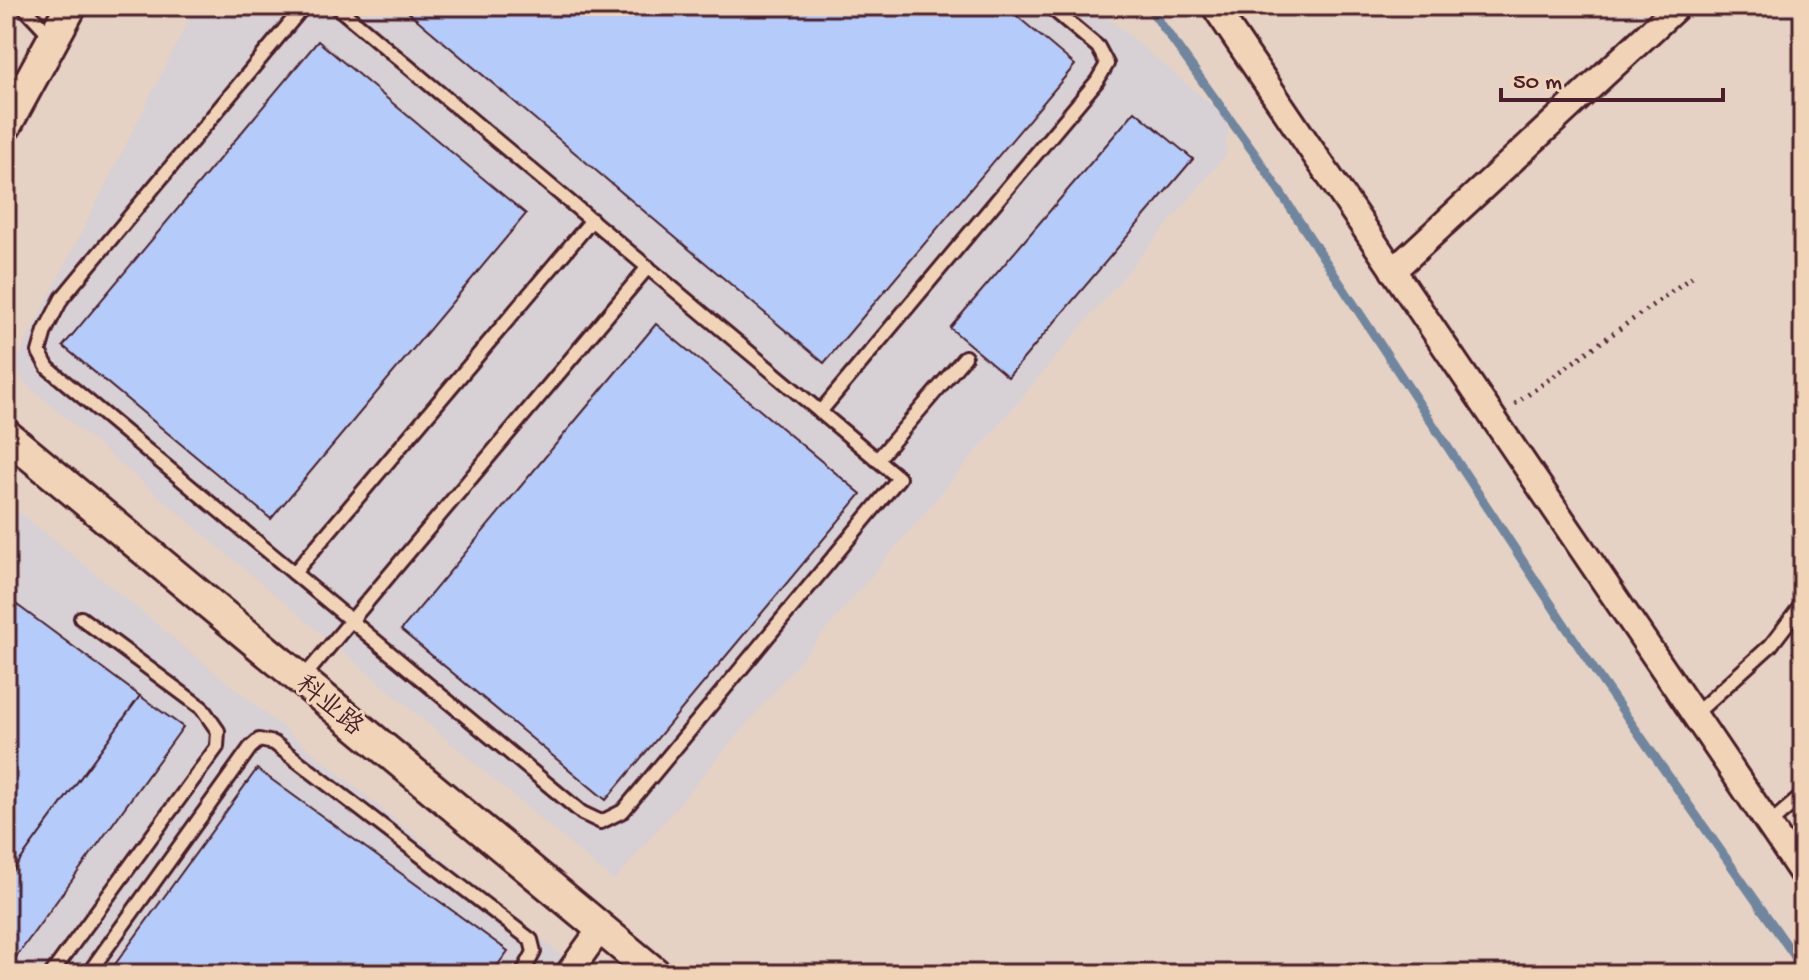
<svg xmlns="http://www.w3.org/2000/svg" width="1809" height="980" viewBox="0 0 1809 980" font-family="'Gochi Hand','LXGW WenKai TC',sans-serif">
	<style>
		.built { fill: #d7d0d5 }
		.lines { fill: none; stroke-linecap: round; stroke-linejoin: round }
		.stream { stroke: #70869e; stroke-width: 9 }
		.building { fill: #b5cbfa; stroke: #4a1f2b; stroke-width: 2 }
		.service-casing { stroke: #4a1f2b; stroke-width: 18 }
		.minor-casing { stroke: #4a1f2b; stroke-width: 30 }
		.tertiary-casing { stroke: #4a1f2b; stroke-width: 36 }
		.path { stroke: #4a1f2b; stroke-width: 5; stroke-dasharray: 2 6; stroke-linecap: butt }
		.service { stroke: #f1d4b8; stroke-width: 12 }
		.minor { stroke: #f1d4b8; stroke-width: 24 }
		.tertiary { stroke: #f1d4b8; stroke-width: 30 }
		.labels { text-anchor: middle; stroke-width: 6; stroke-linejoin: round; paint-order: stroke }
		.street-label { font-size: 26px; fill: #4a1f2b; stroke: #f1d4b8 }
	</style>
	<rect width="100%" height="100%" fill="#e5d2c5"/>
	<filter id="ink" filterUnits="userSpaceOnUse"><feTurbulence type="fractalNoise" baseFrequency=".0125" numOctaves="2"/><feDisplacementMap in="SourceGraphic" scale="16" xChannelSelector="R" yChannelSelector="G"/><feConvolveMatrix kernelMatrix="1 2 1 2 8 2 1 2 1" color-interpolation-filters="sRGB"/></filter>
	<g filter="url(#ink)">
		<g class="built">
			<polygon points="196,6 1094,6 1228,119 1226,155 614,881 21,380 17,360"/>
			<polygon points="6,501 584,974 6,974"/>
		</g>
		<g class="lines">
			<polyline class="stream" points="1148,6 1257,157 1599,677 1803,968"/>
		</g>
		<g class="building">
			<polygon points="401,6 1005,6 1075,65 824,363"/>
			<polygon points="318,41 526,214 271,519 63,346"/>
			<polygon points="1135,111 1193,159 1008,377 950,328"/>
			<polygon points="656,324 861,494 606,800 401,630"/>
			<polygon points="9,599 140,696 6,880 6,604"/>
			<polygon points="140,696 183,727 6,971 6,880"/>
			<polygon points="257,769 508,951 491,974 108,974"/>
		</g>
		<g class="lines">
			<defs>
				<g id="service">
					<polyline points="23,6 51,36"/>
					<polyline points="304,6 62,298 45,331 39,352 48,368 582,813 601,822 623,811 899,478 336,6"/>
					<polyline points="820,412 1097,81 1107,64 1098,47 1049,6"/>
					<polyline points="877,460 965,357"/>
					<polyline points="294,573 592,220"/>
					<polyline points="303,678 648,267"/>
					<polyline points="1694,715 1771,645 1803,603"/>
					<polyline points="1769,824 1803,795"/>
					<polyline points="51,974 217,747 218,731 202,708 81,618"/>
					<polyline points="88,974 250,748 259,740 274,743 531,940 534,952 522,974"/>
				</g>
				<g id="minor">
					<polyline points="1214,6 1803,875"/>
					<polyline points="1393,271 1678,6"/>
					<polyline points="568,974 601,928"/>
				</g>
				<g id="tertiary">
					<polyline points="6,125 71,6"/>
					<polyline points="6,435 656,974"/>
				</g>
			</defs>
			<use href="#service" class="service-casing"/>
			<use href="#minor" class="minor-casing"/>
			<use href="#tertiary" class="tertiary-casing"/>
			<polyline class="path" points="1515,404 1693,276"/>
			<use href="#service" class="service"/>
			<use href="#minor" class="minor"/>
			<use href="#tertiary" class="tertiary"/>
		</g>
	</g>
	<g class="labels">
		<g class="street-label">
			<text transform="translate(331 704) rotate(40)" y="9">科业路</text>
		</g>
	</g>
	<rect width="1809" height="980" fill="none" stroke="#f1d4b8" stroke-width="32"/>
	<rect x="16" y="16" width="1777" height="948" fill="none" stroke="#4a1f2b" stroke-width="3" filter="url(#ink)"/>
	<path d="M1501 88v12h222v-12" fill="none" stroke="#4a1f2b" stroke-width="4"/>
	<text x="1513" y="88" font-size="24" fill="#4a1f2b" stroke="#f1d4b8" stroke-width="6" paint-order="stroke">50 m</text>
</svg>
